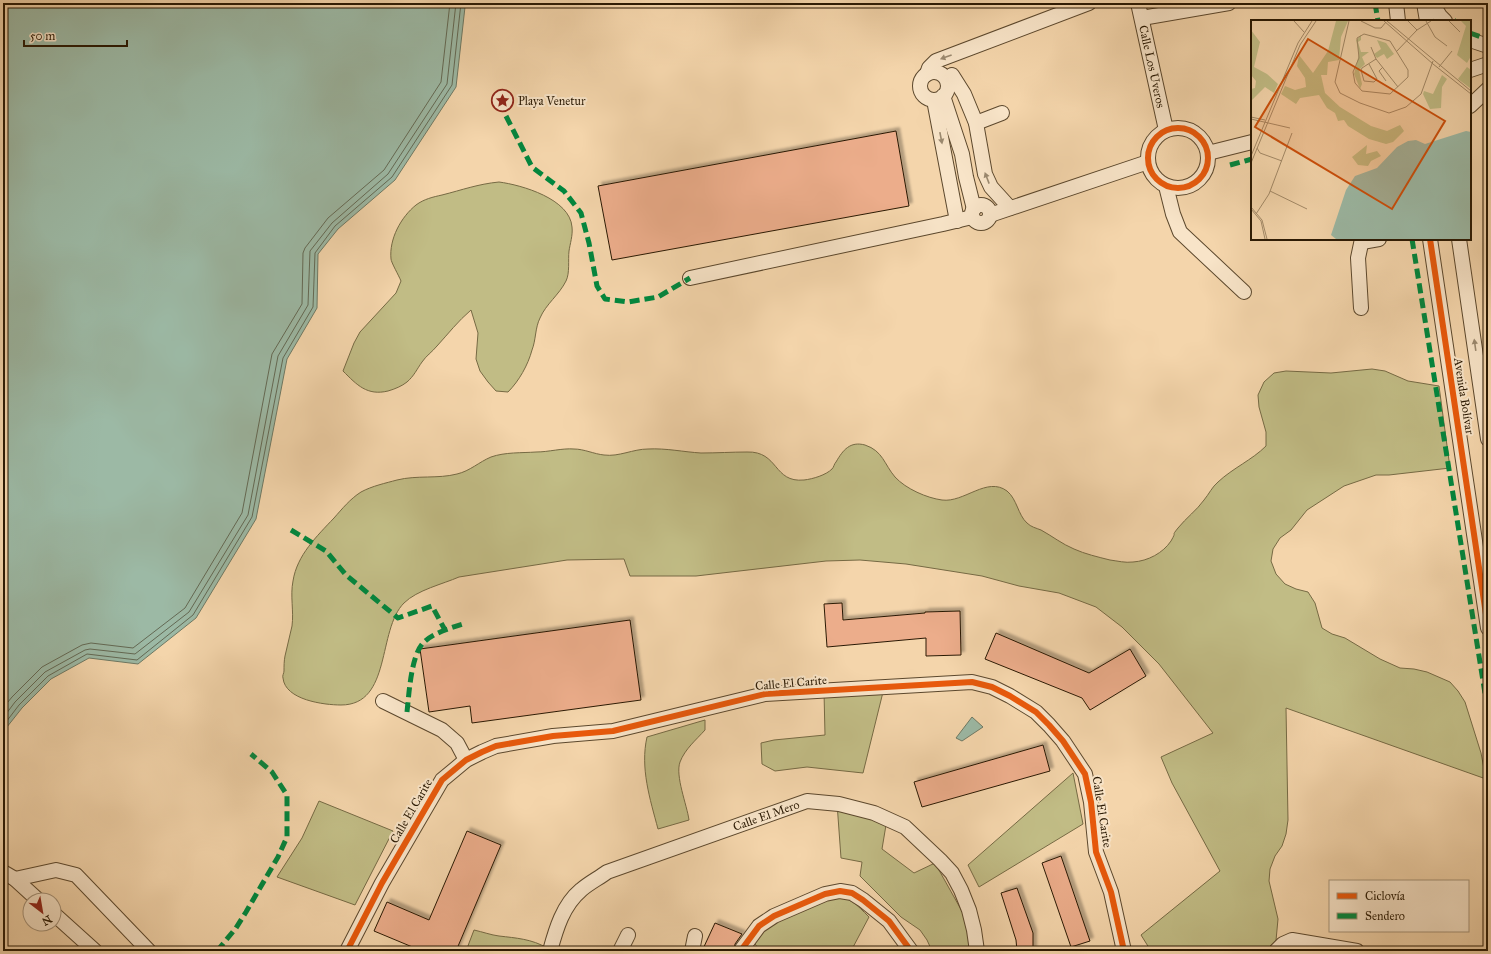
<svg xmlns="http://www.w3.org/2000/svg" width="1491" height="954" viewBox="0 0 1491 954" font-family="'IM FELL Great Primer',serif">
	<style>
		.green { fill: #c1bc85; stroke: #766a44 }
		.water { fill: #9cb9a5; stroke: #6e7964 }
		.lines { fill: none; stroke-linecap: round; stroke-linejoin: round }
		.shore { stroke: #636954; stroke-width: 1 }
		.building { fill: #ecad8b; stroke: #2a1903; filter: url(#shadow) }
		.minor-casing { stroke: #5c482d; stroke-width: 16 }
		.minor { stroke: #f8e4c8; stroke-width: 14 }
		.quiet { stroke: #00873e; stroke-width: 5; stroke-dasharray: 10 5; stroke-linecap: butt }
		.cycleway-casing { stroke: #f8e4c8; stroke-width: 8 }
		.cycleway { stroke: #e8590c; stroke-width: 6 }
		.oneway { fill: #9b896f }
		.labels { text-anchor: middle; stroke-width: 4; stroke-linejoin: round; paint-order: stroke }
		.street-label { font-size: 12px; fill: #2a1903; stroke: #f8e4c8 }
		.poi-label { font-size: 12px; fill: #2a1903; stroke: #f8e4c8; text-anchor: start }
		.inset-road { fill: none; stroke: #a38a68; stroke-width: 1 }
		.view { fill: #cc4f0b; fill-opacity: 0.15; stroke: #cc4f0b; stroke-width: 2 }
		.inset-edge { fill: none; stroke: #2a1903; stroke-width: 2 }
	</style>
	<defs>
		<filter id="shadow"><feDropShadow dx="3.5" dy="-3.5" stdDeviation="1" flood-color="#0004"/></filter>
	</defs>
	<rect width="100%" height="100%" fill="#f4d5ab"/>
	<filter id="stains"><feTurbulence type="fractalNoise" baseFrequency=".005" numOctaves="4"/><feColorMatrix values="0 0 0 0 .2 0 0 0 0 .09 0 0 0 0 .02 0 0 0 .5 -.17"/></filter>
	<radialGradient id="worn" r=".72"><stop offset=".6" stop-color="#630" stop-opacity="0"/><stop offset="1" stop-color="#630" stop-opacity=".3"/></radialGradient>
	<g class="green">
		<path d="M 499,182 C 522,185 570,199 572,227 C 573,235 570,244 569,251 C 568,260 570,273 566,281 C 559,295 546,304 540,318 C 535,328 536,340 532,350 C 528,365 519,381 508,392 L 496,391 L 488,382 L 480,371 L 476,359 L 478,333 L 471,310 C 458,321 448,334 437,346 C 432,352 426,356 422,362 C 417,369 414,376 407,382 C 402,386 395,389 388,391 C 367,396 357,385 343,371 L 354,343 L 360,332 L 396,293 L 401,281 C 399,276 391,262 391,259 C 389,239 401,217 416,205 C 424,199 433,197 442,195 C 462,190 478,184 499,182 Z"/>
		<path d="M 1372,369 L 1385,371 L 1408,381 L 1439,386 L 1450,468 L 1389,475 L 1376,475 L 1344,486 L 1307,510 L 1291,530 L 1280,538 L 1273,549 L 1271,561 L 1276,574 L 1285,584 L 1296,589 L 1308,592 L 1315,603 L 1322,628 L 1332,634 L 1345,638 L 1380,659 L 1400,668 L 1414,669 L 1427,672 L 1450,682 L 1458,691 L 1465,702 L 1481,753 L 1486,779 L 1286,708 L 1288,820 L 1286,834 L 1282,846 L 1275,856 L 1270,869 L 1269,881 L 1278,919 L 1275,951 L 1151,951 L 1141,935 L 1220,871 L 1172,783 L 1161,757 L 1213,733 L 1159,664 L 1122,627 L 1096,607 L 1059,593 L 1019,586 L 982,576 L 906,564 L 860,560 L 826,561 L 696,576 L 630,576 L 624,559 L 567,560 L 459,577 C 443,584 417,590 404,603 C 377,630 392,705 341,705 C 324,705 285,700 283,678 C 282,676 284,673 284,671 C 284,666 284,661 285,656 C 287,646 290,636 292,626 C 294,611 290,596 293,581 C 297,555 317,536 334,518 C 342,509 350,499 361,492 C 372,486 386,483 397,480 C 417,475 438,479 457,474 C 470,471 479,462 491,457 C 505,452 522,453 536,452 C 549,452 562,448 574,449 C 584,449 594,454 604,455 C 619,457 633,449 648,449 C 666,448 684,452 701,453 C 717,453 732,452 747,452 C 779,451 773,483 804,480 C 813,479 826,475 832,469 C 834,467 834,464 836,462 C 843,450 850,441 865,445 C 883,451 884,464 895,477 C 906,489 927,498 942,500 C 964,503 987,476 1007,491 C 1017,499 1018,515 1027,523 C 1031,527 1036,528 1041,530 C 1052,536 1062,544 1074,549 C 1085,554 1098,557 1110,560 C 1118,561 1125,563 1133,562 C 1148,561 1163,553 1171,541 C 1178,529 1170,538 1178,528 C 1186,518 1197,510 1204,500 C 1209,494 1212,487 1218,482 C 1233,468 1252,460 1266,446 L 1266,432 L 1259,407 L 1258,395 L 1264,382 L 1274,373 L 1286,371 L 1331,373 Z"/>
		<polygon points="884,688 863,773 807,767 775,771 762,764 761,743 774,740 825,735 824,692"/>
		<path d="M 705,720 L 705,730 C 696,740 685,749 680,762 C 675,776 687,805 689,820 L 658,829 C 650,799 640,768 647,737 Z"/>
		<polygon points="1073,773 1083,824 979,887 968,865"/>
		<polygon points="319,801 393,831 355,905 277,877 302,838"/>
		<polygon points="837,803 887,819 882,849 914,873 935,863 963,913 973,951 932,951 927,940 920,930 901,917 860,876 862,862 841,858"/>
		<path d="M 833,895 C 851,898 856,904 869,917 L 851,951 L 764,951 L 757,947 L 754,942 L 758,930 Z"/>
		<path d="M 474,930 C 483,932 491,935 499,936 C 516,938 532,939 547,948 L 546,951 L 466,951 Z"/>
	</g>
	<g class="water">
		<polygon points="3,3 465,3 465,7 456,87 395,180 338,229 318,254 317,308 287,359 256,519 196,618 138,664 89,658 51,679 22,708 3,732"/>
		<polygon points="972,717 983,727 962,741 956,738"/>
	</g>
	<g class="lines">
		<g class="shore">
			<polyline points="3,708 12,697 42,667 82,645 91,643 133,648 185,608 242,513 272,354 302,304 303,253 305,248 328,218 384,170 441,82 450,3"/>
			<polyline points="3,718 15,702 45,672 85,650 90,649 135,654 189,612 248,515 278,356 308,305 310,251 332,223 388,174 447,84 456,3"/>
			<polyline points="3,726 19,705 48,676 87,654 137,660 193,615 252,517 283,358 313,307 315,253 335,226 392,177 452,85 461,3"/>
		</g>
	</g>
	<g class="building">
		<polygon points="896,131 909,206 612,260 598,186"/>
		<polygon points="842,603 843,620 925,613 925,612 960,611 961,655 926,656 926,638 827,647 824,604"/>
		<polygon points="630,620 641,700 472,723 470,706 429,712 420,649"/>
		<polygon points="996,633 1089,673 1130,649 1146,676 1090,710 1082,698 985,659"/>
		<polygon points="1043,745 1050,771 922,807 914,782"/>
		<polygon points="467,831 501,845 456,951 422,951 374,931 387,902 429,920"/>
		<polygon points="1061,856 1090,941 1071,947 1042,863"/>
		<polygon points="1017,888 1033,933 1033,951 1017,951 1016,940 1001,893"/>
		<polygon points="715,923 742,934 735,944 734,951 702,951"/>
	</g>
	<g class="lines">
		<defs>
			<g id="minor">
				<path id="s1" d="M 1138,3 L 1166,130"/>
				<polyline points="1396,3 1398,21"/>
				<polyline points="1424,3 1427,21"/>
				<polyline points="1432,3 1440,16 1445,21"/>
				<polyline points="1142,18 1229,3"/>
				<polyline points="1470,40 1488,46"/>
				<polyline points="1470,70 1488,64"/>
				<circle cx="934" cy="86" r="14"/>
				<polyline points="927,74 929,68 936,61 1089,3"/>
				<polyline points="952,75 964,94 976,123 985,174 991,187 1010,208"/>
				<polyline points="943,96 962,154 966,177 974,209"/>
				<polyline points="934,100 957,221"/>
				<polyline points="1470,106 1488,89"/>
				<polyline points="976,123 1002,113"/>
				<circle cx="1178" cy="158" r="30"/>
				<polyline points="1208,153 1252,142"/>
				<polyline points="1166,186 1173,214 1180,232 1244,292"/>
				<circle cx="981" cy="214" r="9"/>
				<polyline points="990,215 1148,162"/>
				<polyline points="1430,239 1488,628"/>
				<polyline points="1459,239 1488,439"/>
				<polyline points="1362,242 1379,239"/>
				<polyline points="690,278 943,224 972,217"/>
				<polyline points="1361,308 1358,258 1362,239"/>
				<polyline points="383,701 442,730 457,743 466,760"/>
				<polyline points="3,872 15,879 38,900"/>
				<polyline points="15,879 56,870 76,875 149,951"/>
				<polyline points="54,914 95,951"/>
				<polyline points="347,951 382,883 442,780 466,760 482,752 496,746 553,736 613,731 765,694 972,682 992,687 1010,696 1036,712 1049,725 1063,741 1085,774 1091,802 1096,852 1111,892 1124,951"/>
				<path id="s2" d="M 550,951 C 556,929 563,905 581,890 C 589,883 599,878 607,872 L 807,801 L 839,804 L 874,813 L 905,827 L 940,860 L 952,873 L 961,890 L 969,910 L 974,930 L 977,951"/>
				<polyline points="620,951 628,935"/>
				<polyline points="692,951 695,936"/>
				<polyline points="742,951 742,949 759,926 774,916 825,894 840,891 852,893 863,900 889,921 911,951"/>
				<polyline points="1276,951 1283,944 1292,940 1357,951"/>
			</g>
		</defs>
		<use href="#minor" class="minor-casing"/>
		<use href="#minor" class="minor"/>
		<g class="quiet">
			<polyline points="1375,3 1378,21"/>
			<polyline points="1455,21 1456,21"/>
			<polyline points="1470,33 1484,38 1488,37"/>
			<polyline points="506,116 532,167 564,191 581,213 589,243 597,286 605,299 628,302 658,297 690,278"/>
			<polyline points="1230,165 1252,159"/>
			<polyline points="1412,239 1488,712"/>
			<polyline points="291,530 326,551 346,575 398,618 432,606 445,630"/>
			<path d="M 407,712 C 409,694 411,656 423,643 C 433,633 450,628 463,624"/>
			<polyline points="217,951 236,928 246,912 278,857 287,837 287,795 272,772 251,754"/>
		</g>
		<defs>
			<g id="cycleway">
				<circle cx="1178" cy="158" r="30"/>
				<polyline points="1430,239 1488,628"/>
				<polyline points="347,951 382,883 442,780 466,760 482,752 496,746 553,736 613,731 765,694 972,682 992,687 1010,696 1036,712 1049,725 1063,741 1085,774 1091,802 1096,852 1111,892 1124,951"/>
				<polyline points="742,951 742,949 759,926 774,916 825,894 840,891 852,893 863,900 889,921 911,951"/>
			</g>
		</defs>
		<use href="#cycleway" class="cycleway-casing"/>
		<use href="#cycleway" class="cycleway"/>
	</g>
	<defs><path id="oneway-solid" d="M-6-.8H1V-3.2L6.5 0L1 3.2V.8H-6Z"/></defs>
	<g class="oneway">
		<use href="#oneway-solid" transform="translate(946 57) rotate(160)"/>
		<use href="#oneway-solid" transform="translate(941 138) rotate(79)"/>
		<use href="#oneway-solid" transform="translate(987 178) rotate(-111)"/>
		<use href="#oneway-solid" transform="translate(1475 345) rotate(-98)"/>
	</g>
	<defs>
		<symbol id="sight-ring" viewBox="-11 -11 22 22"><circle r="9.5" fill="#f8e4c8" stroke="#8f2418" stroke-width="1.5"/><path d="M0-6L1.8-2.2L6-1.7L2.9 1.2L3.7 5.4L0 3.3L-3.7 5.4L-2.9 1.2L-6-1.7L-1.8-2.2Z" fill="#8f2418"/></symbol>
	</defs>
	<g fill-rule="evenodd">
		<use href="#sight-ring" x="490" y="88" width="25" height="25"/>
	</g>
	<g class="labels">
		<g class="street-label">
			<text dy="4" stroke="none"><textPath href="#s1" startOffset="65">Calle Los Uveros</textPath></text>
			<text transform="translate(1464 396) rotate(81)" y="4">Avenida Bolívar</text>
			<text transform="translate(791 683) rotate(-5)" y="4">Calle El Carite</text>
			<text transform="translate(411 811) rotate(-60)" y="4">Calle El Carite</text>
			<text transform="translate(1102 812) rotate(81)" y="4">Calle El Carite</text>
			<text dy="4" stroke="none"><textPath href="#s2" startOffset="270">Calle El Mero</textPath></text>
		</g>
		<g class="poi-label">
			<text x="518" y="105">Playa Venetur</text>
		</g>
	</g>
	<g transform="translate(1251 20)">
		<rect width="220" height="220" fill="#f4d5ab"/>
		<path d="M 85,1 L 97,1 L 90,17 L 88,40 L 77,42 L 76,55 L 70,55 L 74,73 L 89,87 L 120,106 L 136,111 L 149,105 L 153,111 L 142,122 L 135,124 L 118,119 L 97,106 L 93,100 L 87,101 L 84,93 L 76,88 L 68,75 L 49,78 L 45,84 L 30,74 L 34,66 L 44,70 L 55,67 L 54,58 L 46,46 L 48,35 L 62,53 L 77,31 ZM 210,1 L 220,1 L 220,36 L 216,43 L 206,35 L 215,6 ZM 0,10 L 9,22 L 3,47 L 16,54 L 27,64 L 23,73 L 14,67 L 1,80 L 0,69 L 4,68 L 5,61 L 0,55 ZM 110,15 L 110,20 L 107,22 L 110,32 L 118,32 L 111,37 L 114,44 L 108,50 L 111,64 L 109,69 L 103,54 L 108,34 L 105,20 ZM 126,20 L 135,23 L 143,34 L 136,39 L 133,34 L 126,38 L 123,34 L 130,29 ZM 216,47 L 220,50 L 219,68 L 207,59 ZM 191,55 L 196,59 L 191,67 L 190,88 L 179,89 L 172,74 L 173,71 L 182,74 ZM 116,125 L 115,134 L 126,131 L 130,136 L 120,141 L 117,146 L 107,145 L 101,137 Z" fill="#c1bc85"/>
		<path d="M 215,111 L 220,112 L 220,219 L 85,219 L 80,215 L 95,170 L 104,156 L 126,148 L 146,127 L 157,121 L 165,120 L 174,124 Z" fill="#9cb9a5"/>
		<path class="inset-road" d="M 43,1 L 53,12M 98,1 L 84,62 L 89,73 L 109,83 L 138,93 L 155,87 L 170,74 L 182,41M 110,1 L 124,8 L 130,8 L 135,2M 133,1 L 182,44 L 220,74M 136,1 L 220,71M 157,1 L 166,10M 175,1 L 184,17 L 196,26M 198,1 L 209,12M 113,14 L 139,21 L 157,50 L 157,57 L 139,74 L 111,71 L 104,63 L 102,52 L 108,38 L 106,18 ZM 120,27 L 125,39 L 147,67M 145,32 L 166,10 L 180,1M 118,44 L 126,59 L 123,62 L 113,61 L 110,50 L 111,48 L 125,39M 132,47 L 128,51 L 135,61M 188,47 L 201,31M 0,97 L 14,100M 0,99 L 39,108M 6,128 L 9,133 L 31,141M 0,136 L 47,23 L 61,1M 0,143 L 49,25 L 65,1M 19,171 L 56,189M 0,187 L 11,200 L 16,219M 0,189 L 10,201 L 14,219M 5,194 L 18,174 L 41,113"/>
		<path class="view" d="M 57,19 L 194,101 L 141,189 L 4,107 Z"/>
		<rect width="220" height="220" class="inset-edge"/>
	</g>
	<rect width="1491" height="954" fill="none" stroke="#f4d5ab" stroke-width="16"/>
	<rect x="4" y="4" width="1483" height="946" fill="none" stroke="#2a1903" stroke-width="2"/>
	<rect x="8" y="8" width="1475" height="938" fill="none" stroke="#2a1903"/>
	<rect x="1329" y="880" width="140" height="52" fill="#f8e4c8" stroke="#a69379"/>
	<rect x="1337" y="893" width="20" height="6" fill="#e8590c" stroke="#a69379"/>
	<text x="1365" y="900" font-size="12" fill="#2a1903">Ciclovía</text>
	<rect x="1337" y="913" width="20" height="6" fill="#00873e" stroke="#a69379"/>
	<text x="1365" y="920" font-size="12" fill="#2a1903">Sendero</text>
	<g transform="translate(42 912) rotate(149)"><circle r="19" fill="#f8e4c8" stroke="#a69379"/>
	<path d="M0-3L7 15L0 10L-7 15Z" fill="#8f2418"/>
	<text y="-6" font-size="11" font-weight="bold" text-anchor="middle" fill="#2a1903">N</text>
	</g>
	<path d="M24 40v6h103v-6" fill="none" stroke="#2a1903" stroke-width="2"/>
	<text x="30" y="40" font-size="12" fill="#2a1903" stroke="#f8e4c8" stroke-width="3" paint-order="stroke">50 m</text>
	<rect width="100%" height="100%" filter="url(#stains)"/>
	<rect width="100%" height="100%" fill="url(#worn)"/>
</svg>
